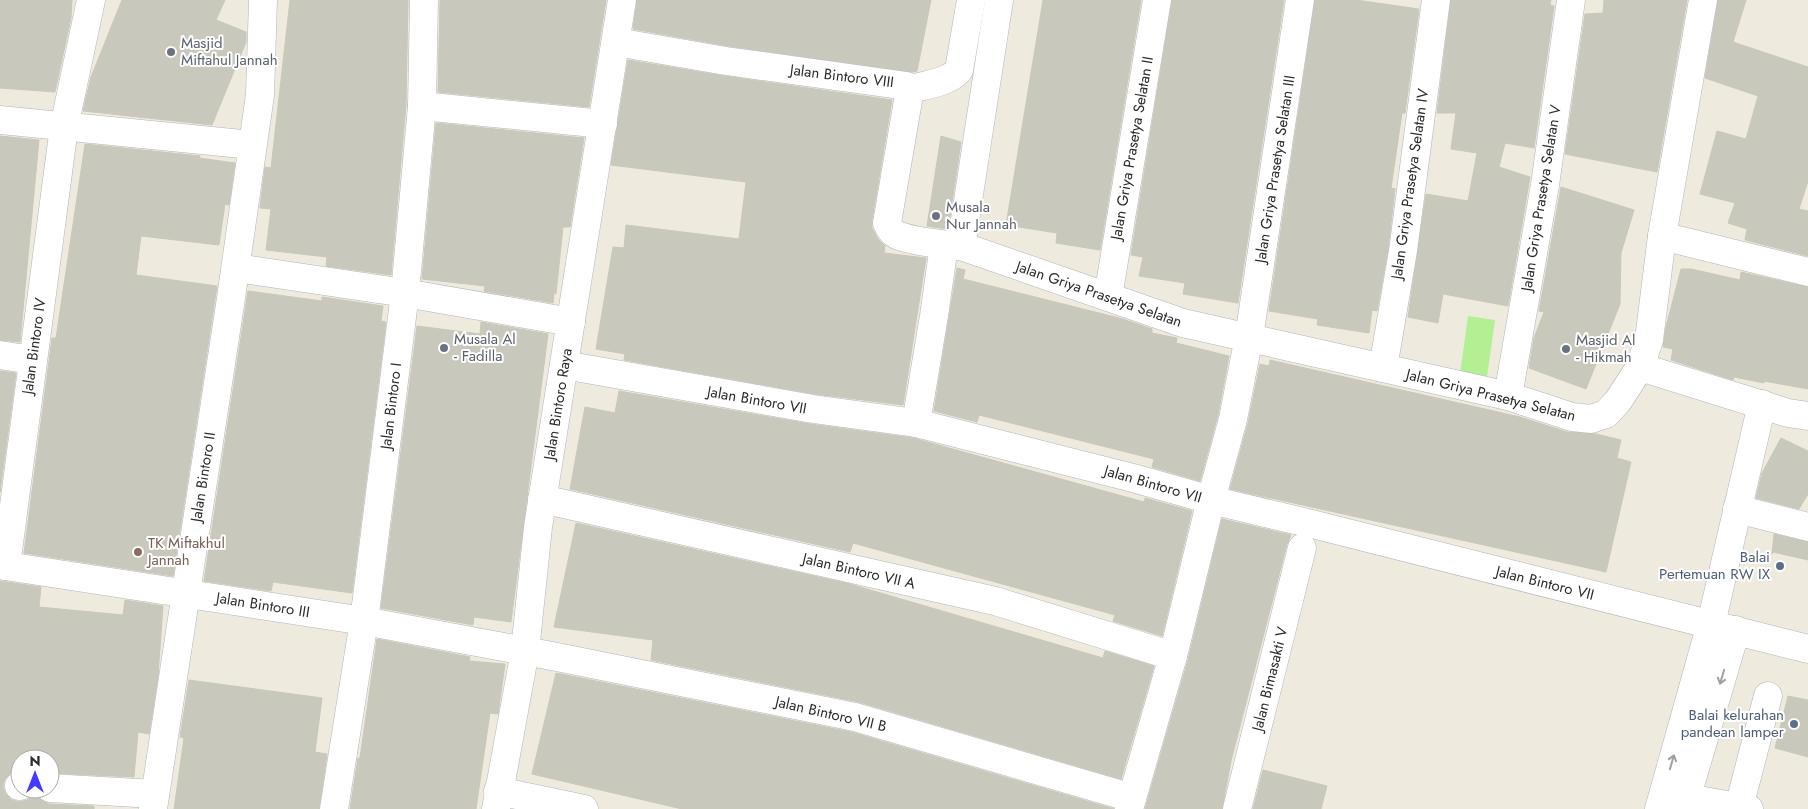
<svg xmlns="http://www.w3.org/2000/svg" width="1808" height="809" viewBox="0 0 1808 809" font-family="Jost,sans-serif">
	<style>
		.pitch { fill: #b2f093 }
		.building { fill: #c9c8bc; stroke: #cac8b7 }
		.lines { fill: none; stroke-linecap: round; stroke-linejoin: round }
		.minor-casing { stroke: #b2b2c0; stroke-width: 29 }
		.minor { stroke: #fff; stroke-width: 28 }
		.oneway { stroke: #a0a0a0 }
		.worship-dot { fill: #6b7280; stroke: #fff; stroke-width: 2 }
		.education-dot { fill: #8d6e63; stroke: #fff; stroke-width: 2 }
		.service-dot { fill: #5c6f8a; stroke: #fff; stroke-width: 2 }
		.labels { text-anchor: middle; stroke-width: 4; stroke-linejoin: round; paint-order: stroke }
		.worship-label { font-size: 15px; fill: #5b616d; stroke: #fff; text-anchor: start }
		.street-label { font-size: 15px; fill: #2c2c2c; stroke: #fff }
		.education-label { font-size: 15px; fill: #785e54; stroke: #fff; text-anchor: start }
		.service-label { font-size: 15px; fill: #4e5e75; stroke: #fff; text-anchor: end }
	</style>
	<rect width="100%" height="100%" fill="#eeebde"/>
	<polygon class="pitch" points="1468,316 1495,320 1487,377 1460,374"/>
	<g class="building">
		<polygon points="0,0 72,0 71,18 55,92 0,88"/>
		<polygon points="122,0 225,0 216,20 246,32 246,42 212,125 83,111 91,77"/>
		<polygon points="290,0 408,0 406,105 391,275 326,266 327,257 266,250 271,209 260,208 265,167 271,168"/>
		<polygon points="440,0 606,0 589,107 438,92"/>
		<polygon points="637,0 931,0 917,71 913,72 728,46 633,29"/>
		<polygon points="1043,0 1141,0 1100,250 1056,243 1057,233 1006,225"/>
		<polygon points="1172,0 1284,0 1238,303 1183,294 1185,283 1139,276 1143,257 1131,255"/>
		<polygon points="1315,0 1356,0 1419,9 1405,113 1402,113 1391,188 1395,189 1388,249 1377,311 1372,310 1369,333 1317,325 1318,319 1269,311"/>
		<polygon points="1451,0 1551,0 1550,5 1554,6 1534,148 1505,143 1499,167 1530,177 1508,306 1443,294 1438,323 1408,317 1426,194 1468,201 1477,153 1451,149 1456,113 1437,113"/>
		<polygon points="1604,0 1687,0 1657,172 1565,154 1585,14 1603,13"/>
		<polygon points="1718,0 1746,0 1733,42 1808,67 1808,181 1799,209 1808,211 1808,256 1745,240 1747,229 1728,223 1735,203 1700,194 1717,131 1746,139 1758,96 1705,78"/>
		<polygon points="628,60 724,76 892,100 872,220 872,228 878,239 885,246 884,253 926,258 903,405 815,394 624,360 625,354 596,349 613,247 624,248 626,225 739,239 746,182 611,165"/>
		<polygon points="436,123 584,138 570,227 563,227 556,294 554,293 553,303 484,291 485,286 422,279"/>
		<polygon points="0,136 39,140 20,342 0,340"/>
		<polygon points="941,136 961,142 948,229 927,226"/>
		<polygon points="85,144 200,156 199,158 235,163 229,205 225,204 219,245 141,236 136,275 217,286 173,576 24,553 52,338 56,338"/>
		<polygon points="1561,187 1634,210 1621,253 1620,304 1586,389 1529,368 1534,338 1544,312 1539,311"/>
		<polygon points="957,268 965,270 963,279 1123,319 1152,329 1152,333 1177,338 1176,343 1229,356 1218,415 1200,481 1152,467 1154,459 979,415 977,422 934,411"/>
		<polygon points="1681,269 1691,269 1740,280 1741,272 1808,287 1808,389 1764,381 1764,383 1734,377 1733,380 1671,360 1673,349 1663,347 1666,327"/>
		<polygon points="248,291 322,301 322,297 383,306 381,321 386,322 352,593 273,582 271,591 204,581"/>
		<polygon points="481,322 548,334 511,622 474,617 473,625 381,608 417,326 480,334"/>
		<polygon points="1270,360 1520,417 1567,432 1596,434 1621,440 1617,458 1631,462 1606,572 1230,489 1248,423 1260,364 1269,366"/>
		<polygon points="0,371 16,373 0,492"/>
		<polygon points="619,391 810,424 913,438 1144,502 1145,498 1192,511 1162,636 1113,621 1115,615 853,543 850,552 570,489 585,407 615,413"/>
		<polygon points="1781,438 1808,451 1808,494 1799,509 1756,498 1762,473"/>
		<polygon points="1222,519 1291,535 1287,544 1231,761 1222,809 1145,809 1188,660"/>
		<polygon points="576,523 850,584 1103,658 1105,651 1154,666 1121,779 859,702 651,660 653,640 554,627"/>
		<polygon points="1774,534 1808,542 1808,560 1773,552 1772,554"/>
		<polygon points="0,581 41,587 39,607 123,615 125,600 163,606 158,676 149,734 138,732 134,777 50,773 50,759 20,759 20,770 12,772 5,779 3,786 5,793 12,800 19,802 27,800 33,794 35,789 36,795 42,801 49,804 94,806 94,809 0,809"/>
		<polygon points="377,639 470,657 469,661 505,664 498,714 490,713 476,809 350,809 358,758 360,758"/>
		<polygon points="556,673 851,732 1114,809 682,809 532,774"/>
		<polygon points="189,680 322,698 315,752 327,754 319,809 174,809 184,738 180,737"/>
		<polygon points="1788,696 1808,700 1808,757 1775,748"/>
		<polygon points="1263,770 1327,786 1321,809 1253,809"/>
	</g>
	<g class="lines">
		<defs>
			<g id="minor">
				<path d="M 616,42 L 726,61 L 907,86 L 910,89 L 887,223 C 889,228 891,232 897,235 C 910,241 946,245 961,246 L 1183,323 L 1508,396 L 1572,417 L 1591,419 L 1606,414 L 1618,401 L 1640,367 L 1649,340 L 1662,236 L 1703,0"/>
				<path d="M 910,89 C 925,85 948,83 959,70 L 971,0"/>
				<polyline points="422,106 603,124"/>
				<polyline points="0,120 252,145"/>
				<polyline points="1662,236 1808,272"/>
				<polyline points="961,246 999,0"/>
				<polyline points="236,268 405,293 571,322"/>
				<polyline points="1108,297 1157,0"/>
				<polyline points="0,355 32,360"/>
				<polyline points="564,365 813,409 916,423 1133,478 1211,500 1316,525 1808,649"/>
				<polyline points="1640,367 1788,413 1808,416"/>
				<polyline points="1383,368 1403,251 1436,0"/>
				<polyline points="1508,396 1545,185 1571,0"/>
				<polyline points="916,423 934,316 944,245"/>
				<polyline points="542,499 995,601 1173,656"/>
				<polyline points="1737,509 1808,527"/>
				<polyline points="0,565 364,621 557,657 855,717 1132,798"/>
				<polyline points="6,566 64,127 91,0"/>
				<polyline points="19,786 20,786"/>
				<polyline points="50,788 155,794"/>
				<polyline points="498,791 584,809"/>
				<polyline points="1670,795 1749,809"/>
				<polyline points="1739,807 1768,696"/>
				<polyline points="153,809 231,298 260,95 263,0"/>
				<polyline points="334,809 364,621 405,293 422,106 424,0"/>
				<polyline points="496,809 525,651 538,527 622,0"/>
				<polyline points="1129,809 1173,656 1211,500 1233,419 1249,337 1300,0"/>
				<polyline points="1237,809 1302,548"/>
				<polyline points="1659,809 1711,624 1762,404"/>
				<polyline points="1683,809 1736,630"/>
			</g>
		</defs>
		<use href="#minor" class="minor-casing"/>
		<use href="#minor" class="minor"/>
	</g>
	<defs><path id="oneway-shaft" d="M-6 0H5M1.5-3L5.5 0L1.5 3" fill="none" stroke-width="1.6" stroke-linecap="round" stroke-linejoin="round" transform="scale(1.25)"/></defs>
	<g class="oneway">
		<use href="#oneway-shaft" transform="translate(1722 677) rotate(107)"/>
		<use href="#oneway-shaft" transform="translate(1672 762) rotate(-74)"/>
	</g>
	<g class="worship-dot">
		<circle cx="171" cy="52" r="5"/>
		<circle cx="936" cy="216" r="5"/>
		<circle cx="444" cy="348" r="5"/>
		<circle cx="1566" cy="349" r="5"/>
	</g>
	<circle class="education-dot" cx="138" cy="552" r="5"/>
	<g class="service-dot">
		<circle cx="1780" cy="566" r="5"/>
		<circle cx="1794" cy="724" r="5"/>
	</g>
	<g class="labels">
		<g class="worship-label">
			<text x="181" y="48">Masjid<tspan x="181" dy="17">Miftahul Jannah</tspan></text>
			<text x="946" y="212">Musala<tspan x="946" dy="17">Nur Jannah</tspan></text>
			<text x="454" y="344">Musala Al<tspan x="454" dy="17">- Fadilla</tspan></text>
			<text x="1576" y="345">Masjid Al<tspan x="1576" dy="17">- Hikmah</tspan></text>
		</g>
		<g class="street-label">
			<text transform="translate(842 76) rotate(7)" y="5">Jalan Bintoro VIII</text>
			<text transform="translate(1132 148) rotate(-80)" y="5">Jalan Griya Prasetya Selatan II</text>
			<text transform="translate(1275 169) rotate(-81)" y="5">Jalan Griya Prasetya Selatan III</text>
			<text transform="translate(1410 184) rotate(-82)" y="5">Jalan Griya Prasetya Selatan IV</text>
			<text transform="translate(1541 198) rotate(-81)" y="5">Jalan Griya Prasetya Selatan V</text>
			<text transform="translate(1099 294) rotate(19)" y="5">Jalan Griya Prasetya Selatan</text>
			<text transform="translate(34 346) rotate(-82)" y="5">Jalan Bintoro IV</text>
			<text transform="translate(1491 395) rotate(14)" y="5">Jalan Griya Prasetya Selatan</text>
			<text transform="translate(757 400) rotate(10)" y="5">Jalan Bintoro VII</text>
			<text transform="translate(558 404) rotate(-81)" y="5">Jalan Bintoro Raya</text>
			<text transform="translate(391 406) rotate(-83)" y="5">Jalan Bintoro I</text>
			<text transform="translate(203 477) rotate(-81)" y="5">Jalan Bintoro II</text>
			<text transform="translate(1153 484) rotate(16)" y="5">Jalan Bintoro VII</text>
			<text transform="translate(859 571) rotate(13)" y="5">Jalan Bintoro VII A</text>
			<text transform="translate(1545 583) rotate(14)" y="5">Jalan Bintoro VII</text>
			<text transform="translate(263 605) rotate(9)" y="5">Jalan Bintoro III</text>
			<text transform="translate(1270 679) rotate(-76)" y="5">Jalan Bimasakti V</text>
			<text transform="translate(831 714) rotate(13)" y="5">Jalan Bintoro VII B</text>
		</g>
		<g class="education-label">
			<text x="148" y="548">TK Miftakhul<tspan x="148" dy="17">Jannah</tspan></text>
		</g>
		<g class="service-label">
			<text x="1770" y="562">Balai<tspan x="1770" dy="17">Pertemuan RW IX</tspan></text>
			<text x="1784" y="720">Balai kelurahan<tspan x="1784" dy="17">pandean lamper</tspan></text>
		</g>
	</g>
	<g transform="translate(35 774)"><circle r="24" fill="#ffffff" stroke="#ababab"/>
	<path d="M0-4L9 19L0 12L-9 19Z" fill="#453aff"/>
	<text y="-8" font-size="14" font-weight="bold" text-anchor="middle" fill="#2c2c2c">N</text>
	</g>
</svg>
